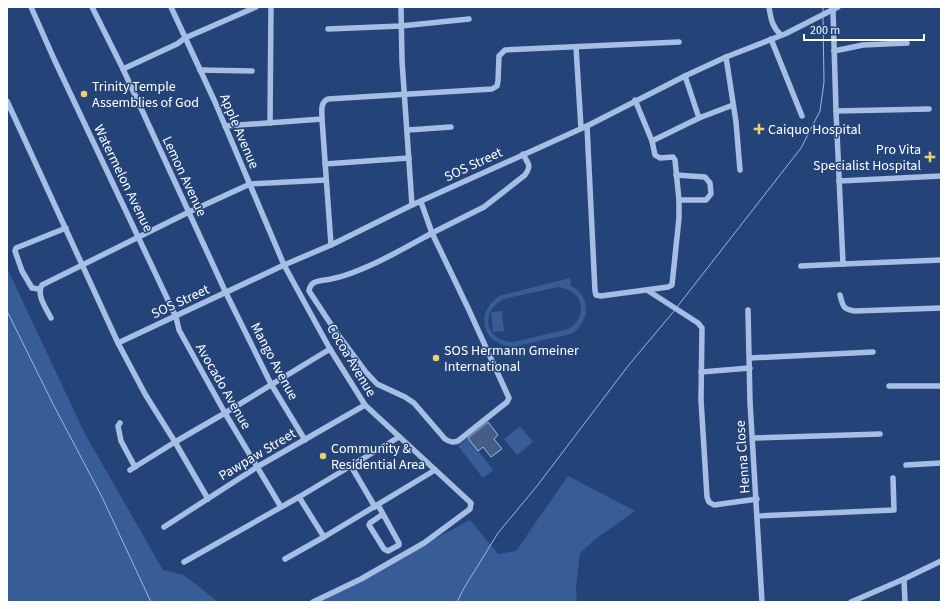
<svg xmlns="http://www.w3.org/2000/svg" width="948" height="609" viewBox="0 0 948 609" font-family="'Source Sans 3',sans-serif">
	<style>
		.green { fill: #375c97; fill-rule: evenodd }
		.water { fill: #465e85; stroke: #9ab8e5 }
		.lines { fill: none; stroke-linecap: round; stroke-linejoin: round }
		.stream { stroke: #9ab8e5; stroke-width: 1 }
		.minor { stroke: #a6bee4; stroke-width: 5.5 }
		.poi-dot { fill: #eed06a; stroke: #244479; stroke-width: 1.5 }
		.labels { text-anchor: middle; stroke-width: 3; stroke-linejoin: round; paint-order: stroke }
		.poi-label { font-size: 14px; fill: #fff; stroke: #244479; text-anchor: start }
		.street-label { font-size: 14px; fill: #fff; stroke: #244479 }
	</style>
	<rect width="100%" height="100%" fill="#244479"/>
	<g class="green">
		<polygon points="7,268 85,434 163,570 184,575 218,602 7,602"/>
		<path d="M 570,278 L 571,284 L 570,285 C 579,290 586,297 586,309 C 587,318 579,330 571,334 C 565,336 558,337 552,338 C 539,341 526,344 513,347 C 482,344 474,314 499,296 ZM 558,287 C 583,290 590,315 568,329 L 514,342 C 486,343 478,312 504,299 Z"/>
		<polygon points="502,311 504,331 493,332 491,312"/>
		<polygon points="520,426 533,442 517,455 504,439"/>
		<polygon points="468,438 493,470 483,478 458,446"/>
		<polygon points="568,476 635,511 598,537 580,553 576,588 577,602 316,602 470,520 498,554 516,551"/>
	</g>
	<polygon class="water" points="488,422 498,435 494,439 502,449 491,457 483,447 478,451 468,438"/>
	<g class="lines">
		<g class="stream">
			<polyline points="823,7 823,12"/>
			<polyline points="677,307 801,148 820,111 824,82 823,18"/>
			<polyline points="7,311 53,404 102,497 151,602"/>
			<polyline points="457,602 464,588 498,533 537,486 628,366 674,311"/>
		</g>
		<g class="minor">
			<polyline points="31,7 54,59 176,317 179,330 225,413 281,507"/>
			<polyline points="92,7 123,69 226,293 271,384 305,440"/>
			<polyline points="171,7 215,102 284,265 330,349 365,405 471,503 470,509 424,543 361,579 313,602"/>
			<polyline points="401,7 402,61 412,205"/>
			<path d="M 769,7 C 771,19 772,27 781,35"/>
			<polyline points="833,10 836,111 843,264 941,260"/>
			<polyline points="328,29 401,26 469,19"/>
			<polyline points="771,39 802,116"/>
			<polyline points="576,47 581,128"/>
			<polyline points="834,51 863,45 907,43"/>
			<polyline points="726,57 736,122 740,170"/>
			<polyline points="123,69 177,44 185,38 256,7"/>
			<polyline points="200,70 252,71"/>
			<polyline points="685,76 699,118"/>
			<polyline points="7,101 118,343 145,394 175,442 225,413 330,349"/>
			<polyline points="836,111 929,109"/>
			<polyline points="270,123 271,7"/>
			<polyline points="225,126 322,119"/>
			<polyline points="587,126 595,291 596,295 601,296 668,287 672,285 679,218 679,200 675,160 673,157 660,158 655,155 652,141 635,100"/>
			<polyline points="408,130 451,127"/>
			<polyline points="652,141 699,118 733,105"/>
			<polyline points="325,164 409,158"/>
			<polyline points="676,175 705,177 710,183 711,194 706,200 679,200"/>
			<polyline points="839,181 941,176"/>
			<path d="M 421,202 L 432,233 L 484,207 L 525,175 C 532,165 528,164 523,154"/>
			<path d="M 432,233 L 468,308 L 509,398 L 507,402 L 458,441 C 453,443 450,442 445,439 L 414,403 L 405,397 L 377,384 L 365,371 L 336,332 L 309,291 C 310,282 317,281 325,280 C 357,276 403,249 432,233 Z"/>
			<path d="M 331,245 L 322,119 C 322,111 320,102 328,99 L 492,89 L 497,86 L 498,81 L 499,56 L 505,50 L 679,42"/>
			<polyline points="801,266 843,264"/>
			<polyline points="39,289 32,288 22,271 15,251 16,248 66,228"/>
			<polyline points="647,290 698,323 702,328 701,400 707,497 709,502 714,505 757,499"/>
			<path d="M 840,295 C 843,307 843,309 855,311 L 941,308"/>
			<polyline points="748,310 750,402 762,602"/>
			<path d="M 51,318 C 46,308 36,295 42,285 L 189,212 L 250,184 L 326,180"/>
			<polyline points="118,343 284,265 331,245 412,205 587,126 685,76 726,57 785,34 838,7"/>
			<polyline points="750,358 873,352"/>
			<polyline points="701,372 750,368"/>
			<polyline points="889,386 941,386"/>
			<polyline points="120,423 118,426 121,441 135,467"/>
			<polyline points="753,438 880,434"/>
			<polyline points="906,465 941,463"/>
			<polyline points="351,466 375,507"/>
			<polyline points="130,470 175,442 208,499"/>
			<polyline points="299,497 324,537"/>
			<polyline points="378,505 399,543 399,545 388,551 384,549 369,525 370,523 383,514"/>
			<polyline points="757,516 894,510 893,478"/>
			<polyline points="164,527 257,467 365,405"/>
			<polyline points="285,559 324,537 435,470"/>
			<polyline points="184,562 299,497 399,437"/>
			<polyline points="904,579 905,602"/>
			<polyline points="851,602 904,579 941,561"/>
		</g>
	</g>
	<g class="poi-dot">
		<circle cx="84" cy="94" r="4"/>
		<path d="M757 123h4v4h4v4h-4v4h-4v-4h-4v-4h4z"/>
		<path d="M928 151h4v4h4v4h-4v4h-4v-4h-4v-4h4z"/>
		<circle cx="436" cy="358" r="4"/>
		<circle cx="323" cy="456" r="4"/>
	</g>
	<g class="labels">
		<g class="poi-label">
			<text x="92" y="91">Trinity Temple<tspan x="92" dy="16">Assemblies of God</tspan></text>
			<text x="768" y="134">Caiquo Hospital</text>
			<text x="921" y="154" text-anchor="end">Pro Vita<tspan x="921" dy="16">Specialist Hospital</tspan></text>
			<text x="444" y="355">SOS Hermann Gmeiner<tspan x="444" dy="16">International</tspan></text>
			<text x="331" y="453">Community &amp;<tspan x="331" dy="16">Residential Area</tspan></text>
		</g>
		<g class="street-label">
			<text transform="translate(240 131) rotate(67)" y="5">Apple Avenue</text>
			<text transform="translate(473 164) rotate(-25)" y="5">SOS Street</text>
			<text transform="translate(185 176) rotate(65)" y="5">Lemon Avenue</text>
			<text transform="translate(124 178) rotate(64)" y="5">Watermelon Avenue</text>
			<text transform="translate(180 301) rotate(-25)" y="5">SOS Street</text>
			<text transform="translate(352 360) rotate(59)" y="5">Cocoa Avenue</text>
			<text transform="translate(275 361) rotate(62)" y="5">Mango Avenue</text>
			<text transform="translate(224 386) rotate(60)" y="5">Avocado Avenue</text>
			<text transform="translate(257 454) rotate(-31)" y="5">Pawpaw Street</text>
			<text transform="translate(742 457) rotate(-94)" y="5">Henna Close</text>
		</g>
	</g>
	<rect width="948" height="609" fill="none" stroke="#ffffff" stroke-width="16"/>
	<path d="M804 34v6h120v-6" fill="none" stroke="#ffffff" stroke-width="2"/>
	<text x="810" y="34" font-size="12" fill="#ffffff" stroke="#244479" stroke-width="3" paint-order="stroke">200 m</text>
</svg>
